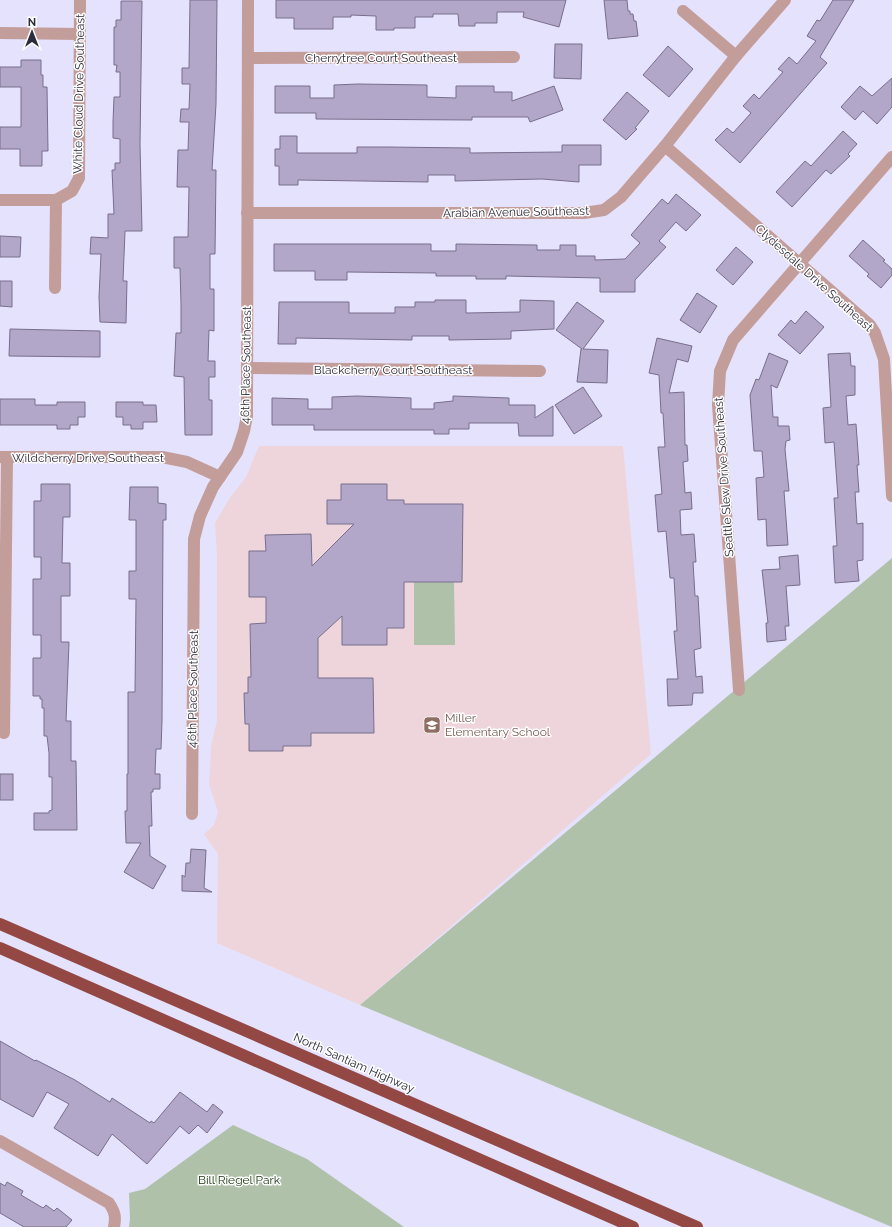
<svg xmlns="http://www.w3.org/2000/svg" width="892" height="1227" viewBox="0 0 892 1227" font-family="Raleway,sans-serif">
	<style>
		.education { fill: #eed5dc }
		.green { fill: #b0c1aa }
		.building { fill: #b2a7c8; stroke: #786e8c }
		.lines { fill: none; stroke-linecap: round; stroke-linejoin: round }
		.street { stroke: #c39d9a; stroke-width: 12 }
		.highway { stroke: #934844; stroke-width: 12 }
		.labels { text-anchor: middle; stroke-width: 3; stroke-linejoin: round; paint-order: stroke }
		.street-label { font-size: 12px; fill: #2e2c3a; stroke: #fff }
		.education-label { font-size: 12px; fill: #785e54; stroke: #fff; text-anchor: start }
		.park-label { font-size: 12px; fill: #17330c; stroke: #fff }
	</style>
	<rect width="100%" height="100%" fill="#e5e2fe"/>
	<polygon class="education" points="259,446 623,446 651,754 360,1005 217,943 218,854 204,834 214,825 218,812 209,784 211,746 217,721 217,555 215,523 229,499 246,477"/>
	<g class="green">
		<polygon points="892,558 892,1227 360,1005"/>
		<polygon points="414,582 454,582 455,645 414,645"/>
		<polygon points="233,1125 307,1159 404,1227 129,1227 130,1219 129,1193 145,1189"/>
	</g>
	<g class="building">
		<polygon points="190,0 217,0 216,104 212,170 216,170 215,254 210,254 210,289 214,289 214,331 209,330 208,361 215,361 215,377 209,377 209,400 212,400 212,435 185,435 184,377 174,376 176,333 181,333 181,304 180,268 174,268 174,237 188,237 189,187 177,187 178,150 188,150 189,122 180,122 181,109 189,109 190,84 182,84 182,68 189,68"/>
		<polygon points="276,0 566,0 559,27 523,17 524,12 497,12 497,23 475,23 475,26 459,26 458,14 433,14 433,17 415,17 415,28 394,28 394,30 376,30 376,16 351,15 351,17 333,17 333,29 294,29 294,18 276,18"/>
		<polygon points="604,0 627,0 628,11 630,11 630,14 633,14 634,21 636,21 638,36 608,39"/>
		<polygon points="833,0 854,0 820,57 827,63 740,163 715,140 727,128 733,133 751,113 743,106 754,94 759,99 783,72 778,69 789,57 797,64 816,41 807,36 817,20 820,21"/>
		<polygon points="121,1 142,1 140,144 142,231 125,231 123,281 127,281 126,323 100,322 99,297 101,254 90,254 91,237 108,238 108,214 114,214 112,170 115,170 115,163 120,163 120,139 113,138 113,122 114,97 120,97 120,72 116,72 117,65 114,65 114,27 116,27 116,20 121,20"/>
		<polygon points="555,44 582,44 581,79 554,78"/>
		<polygon points="668,46 693,69 669,97 643,75"/>
		<polygon points="21,60 41,60 41,75 43,75 43,87 47,87 48,151 42,151 42,166 20,166 20,149 0,149 0,127 21,127 21,87 0,87 0,67 21,67"/>
		<polygon points="892,78 892,107 877,124 863,111 855,120 841,107 860,86 872,96"/>
		<polygon points="358,84 427,85 427,97 456,98 456,86 494,86 494,92 512,92 512,101 554,86 563,110 530,122 528,117 472,117 472,120 316,119 316,113 275,113 275,86 310,86 310,98 334,98 334,85"/>
		<polygon points="627,92 649,111 635,128 637,129 626,140 603,120"/>
		<polygon points="843,131 857,144 848,154 850,156 831,174 826,170 792,207 776,192 805,161 811,166"/>
		<polygon points="280,136 297,136 297,153 357,153 357,147 387,147 470,148 470,153 562,152 562,145 601,145 601,165 579,165 579,182 542,179 455,181 455,175 428,175 428,182 298,180 298,185 279,185 279,166 275,166 275,149 280,149"/>
		<polygon points="676,194 701,215 686,231 676,222 659,241 666,247 635,280 635,292 600,292 600,278 506,276 506,279 476,279 476,276 436,276 436,273 347,272 347,280 315,280 315,271 274,271 274,244 431,244 431,251 456,251 456,244 537,245 537,250 560,250 560,245 576,245 576,256 595,256 595,260 625,259 640,243 631,235 662,199 668,204"/>
		<polygon points="0,236 21,237 20,257 0,257"/>
		<polygon points="863,240 885,260 883,261 892,269 892,275 881,288 867,276 869,274 849,256"/>
		<polygon points="736,247 753,262 733,285 716,270"/>
		<polygon points="0,281 12,281 12,307 0,306"/>
		<polygon points="697,293 717,306 700,333 680,320"/>
		<polygon points="435,300 466,300 466,313 520,312 520,300 554,301 554,329 511,331 511,339 449,340 449,336 412,336 412,340 296,338 296,344 278,344 279,302 349,302 349,313 395,313 395,307 415,307 415,302 435,302"/>
		<polygon points="577,302 604,321 583,349 608,350 607,383 577,382 581,349 582,349 556,330"/>
		<polygon points="806,311 824,327 800,354 778,335 791,320 795,324"/>
		<polygon points="10,329 100,331 100,357 9,356"/>
		<polygon points="657,338 692,346 688,362 677,359 669,393 684,392 685,445 687,445 688,461 683,462 685,493 691,492 692,509 680,510 681,535 694,534 696,562 693,562 695,596 698,596 701,648 694,650 696,677 702,676 703,693 693,693 692,705 668,706 667,679 678,679 674,631 677,631 674,578 670,578 666,531 658,532 655,495 662,494 658,447 665,447 663,413 661,413 659,375 649,373"/>
		<polygon points="769,353 788,361 777,388 771,385 773,417 778,417 778,426 789,426 790,440 786,441 785,449 789,491 784,491 788,545 767,546 766,519 758,520 756,478 764,477 762,451 754,451 750,395 756,379 759,380"/>
		<polygon points="850,353 851,366 855,366 855,395 846,396 848,425 856,424 859,465 857,465 859,492 855,492 857,524 863,523 863,560 857,561 859,581 835,583 833,546 837,546 834,498 838,498 834,442 825,443 823,408 831,407 828,354"/>
		<polygon points="583,387 602,416 574,434 555,405"/>
		<polygon points="357,396 411,398 411,409 434,409 434,403 453,401 453,396 509,398 509,405 535,405 535,418 553,406 553,436 519,436 518,423 469,423 469,429 449,429 449,434 434,434 434,430 314,430 314,425 272,425 272,398 308,399 308,409 332,409 332,397"/>
		<polygon points="0,399 35,399 35,405 57,405 57,402 85,402 85,417 78,417 78,425 70,425 70,429 57,429 57,425 0,425"/>
		<polygon points="116,402 143,402 143,405 156,405 157,422 143,422 143,429 131,429 131,425 123,425 123,417 116,417"/>
		<polygon points="41,484 70,484 70,517 63,517 62,563 70,563 70,596 61,596 61,642 69,642 66,721 71,721 71,761 76,761 77,830 34,830 34,813 49,813 49,811 52,810 52,777 49,777 49,753 47,736 44,736 44,708 42,708 42,699 40,699 40,696 33,696 33,658 41,658 41,635 33,635 33,579 41,579 41,557 34,557 34,501 41,501"/>
		<polygon points="341,484 387,484 387,500 404,500 404,504 463,504 462,582 404,582 404,628 387,628 387,645 342,645 342,616 318,638 318,678 373,678 374,733 311,733 311,746 283,746 283,751 249,751 249,724 245,724 244,693 248,693 248,677 251,677 250,624 266,623 266,597 249,597 249,551 266,551 265,535 311,534 312,566 354,524 327,524 327,500 341,500"/>
		<polygon points="130,487 158,487 158,503 166,504 166,520 163,520 162,721 161,749 156,749 155,774 160,774 160,789 153,789 153,792 151,792 152,826 149,826 150,856 166,866 153,889 124,872 141,843 126,843 125,811 127,811 127,774 128,774 128,692 135,692 136,599 129,599 129,571 136,571 136,520 129,520"/>
		<polygon points="798,555 800,585 786,586 789,626 785,626 786,640 767,642 766,623 768,623 762,570 780,569 779,557"/>
		<rect x="0" y="774" width="13" height="26"/>
		<polygon points="191,849 206,850 204,888 212,892 182,891 182,875 185,877 186,863 190,863"/>
		<polygon points="0,1041 35,1061 36,1060 75,1080 110,1102 112,1098 150,1123 151,1121 154,1123 180,1092 207,1112 213,1104 223,1112 207,1133 198,1125 189,1134 180,1126 147,1164 112,1134 98,1156 54,1128 69,1104 47,1092 33,1117 0,1099"/>
		<polygon points="7,1182 23,1191 21,1195 43,1208 46,1205 54,1211 57,1208 72,1220 66,1227 24,1227 0,1213 0,1183 5,1186"/>
	</g>
	<g class="lines">
		<g class="street">
			<polyline points="683,11 736,56"/>
			<polyline points="0,33 80,34"/>
			<polyline points="248,58 514,57"/>
			<polyline points="665,146 870,325 875,333 884,359 892,496"/>
			<polyline points="0,200 56,200"/>
			<polyline points="56,200 72,191 79,178 80,0"/>
			<polyline points="247,213 584,213 604,210 621,197 665,146 736,56 785,0"/>
			<polyline points="55,288 56,200"/>
			<polyline points="247,368 540,371"/>
			<polyline points="0,457 162,457 187,462 220,477"/>
			<polyline points="739,690 718,405 720,371 733,340 892,157"/>
			<polyline points="4,733 7,457"/>
			<polyline points="192,814 194,539 200,516 213,487 237,452 244,431 247,416 248,0"/>
			<path d="M 0,1141 L 109,1203 C 115,1212 116,1217 114,1227"/>
		</g>
		<g class="highway">
			<polyline points="0,924 697,1227"/>
			<polyline points="0,948 633,1227"/>
		</g>
	</g>
	<defs>
		<symbol id="school-square" viewBox="-11 -11 22 22"><rect x="-9" y="-9" width="18" height="18" rx="4" fill="#8d6e63" stroke="#fff"/><path d="M0-5L7-2L0 1L-7-2ZM-4 1L0 2.5L4 1V4Q0 6-4 4Z" fill="#fff"/></symbol>
	</defs>
	<g fill-rule="evenodd">
		<use href="#school-square" x="422" y="715" width="20" height="20"/>
	</g>
	<g class="labels">
		<g class="street-label">
			<text x="381" y="62">Cherrytree Court Southeast</text>
			<text transform="translate(79 94) rotate(-89)" y="4">White Cloud Drive Southeast</text>
			<text transform="translate(516 212) rotate(-1)" y="4">Arabian Avenue Southeast</text>
			<text transform="translate(814 278) rotate(42)" y="4">Clydesdale Drive Southeast</text>
			<text transform="translate(246 365) rotate(-89)" y="4">46th Place Southeast</text>
			<text x="393" y="374">Blackcherry Court Southeast</text>
			<text x="88" y="462">Wildcherry Drive Southeast</text>
			<text transform="translate(724 477) rotate(-94)" y="4">Seattle Slew Drive Southeast</text>
			<text transform="translate(193 689) rotate(-89)" y="4">46th Place Southeast</text>
			<text transform="translate(354 1063) rotate(24)" y="4">North Santiam Highway</text>
		</g>
		<g class="education-label">
			<text x="445" y="722">Miller<tspan x="445" dy="14">Elementary School</tspan></text>
		</g>
		<g class="park-label">
			<text x="239" y="1184">Bill Riegel Park</text>
		</g>
	</g>
	<g transform="translate(32 32)" stroke="#ffffff" stroke-width="3" paint-order="stroke">
	<path d="M0-3L7 15L0 10L-7 15Z" fill="#2e2c3a"/>
	<text y="-6" font-size="11" font-weight="bold" text-anchor="middle" fill="#2e2c3a">N</text>
	</g>
</svg>
